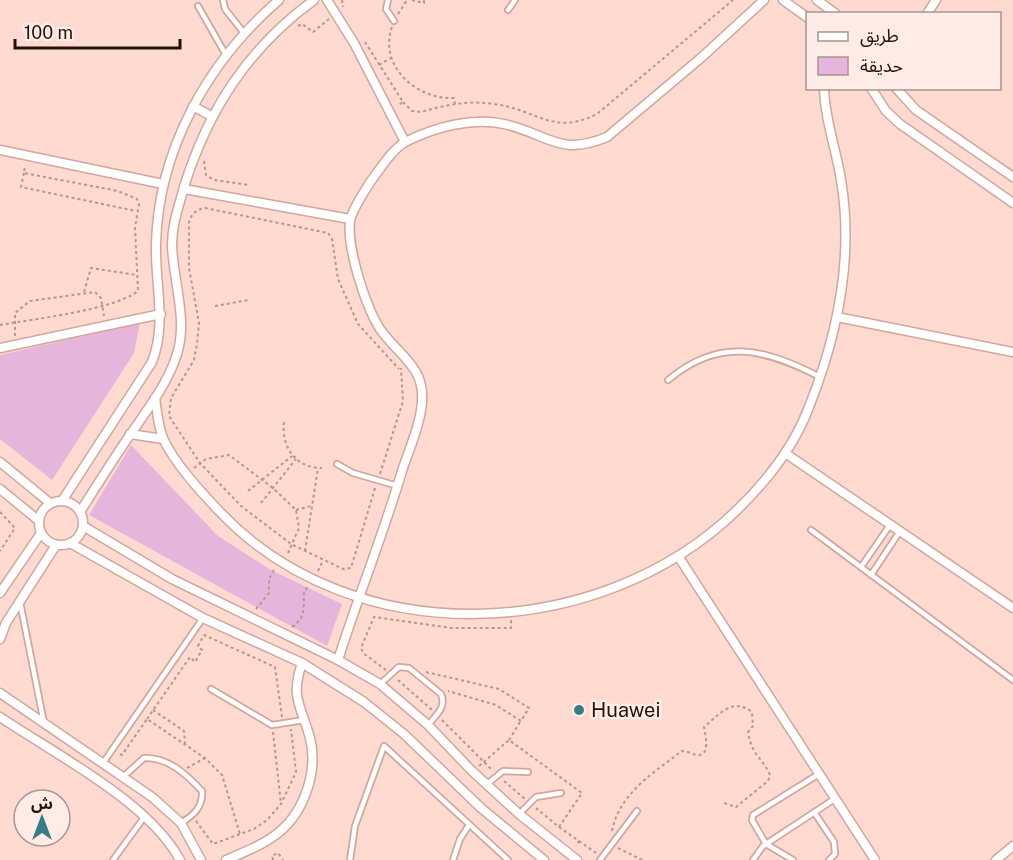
<svg xmlns="http://www.w3.org/2000/svg" width="1013" height="860" viewBox="0 0 1013 860" font-family="'Public Sans','Noto Sans Arabic',sans-serif">
	<style>
		.green { fill: #e6b5dc }
		.lines { fill: none; stroke-linecap: round; stroke-linejoin: round }
		.lane-casing { stroke: #d2a69c; stroke-width: 8 }
		.street-casing { stroke: #d2a69c; stroke-width: 11 }
		.path { stroke: #b59790; stroke-width: 2; stroke-dasharray: 3 3; stroke-linecap: butt }
		.lane { stroke: #fff; stroke-width: 4.5 }
		.street { stroke: #fff; stroke-width: 8 }
		.poi-dot { fill: #377c8a; stroke: #ffece7; stroke-width: 2 }
		.labels { text-anchor: middle; stroke-width: 5; stroke-linejoin: round; paint-order: stroke }
		.poi-label { font-size: 20px; fill: #22120f; stroke: #ffece7; text-anchor: start }
	</style>
	<rect width="100%" height="100%" fill="#ffdad1"/>
	<g class="green">
		<polygon points="140,323 134,353 52,480 0,439 0,355"/>
		<polygon points="131,445 218,536 271,570 342,604 327,646 89,515"/>
	</g>
	<g class="lines">
		<defs>
			<g id="lane">
				<polyline points="223,0 225,9 244,33"/>
				<polyline points="388,0 386,9 394,21"/>
				<polyline points="198,6 226,55"/>
				<polyline points="508,10 515,0"/>
				<path d="M 668,380 C 720,336 765,349 820,377"/>
				<polyline points="337,464 353,473 398,486"/>
				<polyline points="811,530 1013,680"/>
				<polyline points="861,567 890,525"/>
				<polyline points="871,575 900,531"/>
				<polyline points="20,602 44,723"/>
				<path d="M 380,684 L 399,667 L 409,668 L 441,694 C 447,707 436,715 428,725"/>
				<polyline points="211,689 272,725 304,720"/>
				<polyline points="103,763 203,618"/>
				<path d="M 124,776 L 144,758 C 168,757 186,774 202,791 C 203,807 194,815 181,823"/>
				<polyline points="486,785 503,771 528,772"/>
				<polyline points="814,812 834,842 835,854 829,860"/>
				<polyline points="519,814 536,797 561,793"/>
				<polyline points="113,860 145,816"/>
				<polyline points="350,860 355,826 384,746 508,860"/>
				<polyline points="453,860 460,839 469,825"/>
				<polyline points="600,860 637,811"/>
				<polyline points="753,860 763,846 836,798"/>
				<polyline points="793,860 766,844 752,820 753,815 819,774"/>
			</g>
			<g id="street">
				<polyline points="327,0 354,43 405,142"/>
				<polyline points="783,0 808,18"/>
				<polyline points="817,0 836,14"/>
				<polyline points="927,14 936,0"/>
				<polyline points="871,88 886,111 900,124 1013,203"/>
				<polyline points="896,88 916,110 1013,177"/>
				<polyline points="193,106 211,116"/>
				<polyline points="0,150 163,184"/>
				<polyline points="184,189 350,219"/>
				<polyline points="837,317 1013,352"/>
				<polyline points="0,348 161,314"/>
				<path d="M 155,398 C 157,411 158,426 163,438 C 174,463 201,492 220,512 C 354,653 599,643 736,511 C 766,482 794,447 809,407 C 838,334 854,257 841,180 C 836,148 825,121 824,88"/>
				<polyline points="130,434 163,439"/>
				<polyline points="785,453 1013,608"/>
				<polyline points="0,462 50,503"/>
				<polyline points="0,489 38,520"/>
				<circle cx="61" cy="523" r="22"/>
				<path d="M 62,501 L 152,362 C 167,324 155,285 156,245 C 158,150 208,61 279,0"/>
				<path d="M 80,512 C 97,485 114,458 132,432 C 148,409 167,384 176,357 C 189,322 173,281 172,245 C 172,224 179,206 184,187 C 208,110 248,48 314,0"/>
				<polyline points="83,526 172,579 338,660 380,684 428,725 472,771 519,814 577,860"/>
				<polyline points="70,543 203,618 302,663 364,702 404,734 481,808 544,860"/>
				<polyline points="678,556 875,860"/>
				<polyline points="0,593 41,533"/>
				<polyline points="0,639 6,623 56,545"/>
				<path d="M 338,660 C 358,597 383,535 402,471 C 408,452 418,431 421,410 C 428,370 404,360 383,333 C 367,314 344,241 351,217 C 355,205 364,192 371,181 C 381,168 392,149 407,141 C 436,127 472,117 504,124 C 548,134 559,157 607,137 L 702,57 L 764,0"/>
				<polyline points="0,693 152,797 181,823 201,860"/>
				<path d="M 0,717 C 55,754 149,802 180,860"/>
				<path d="M 226,860 C 266,843 294,832 308,787 C 313,771 314,754 310,738 C 301,705 290,698 302,663"/>
				<polyline points="996,860 1013,846"/>
			</g>
		</defs>
		<use href="#lane" class="lane-casing"/>
		<use href="#street" class="street-casing"/>
		<g class="path">
			<polyline points="342,0 343,7"/>
			<polyline points="412,0 424,3 424,0"/>
			<polyline points="398,14 407,0"/>
			<polyline points="298,26 302,24 313,32 329,19"/>
			<path d="M 392,27 C 378,67 418,100 454,98 L 455,104"/>
			<polyline points="365,42 403,102 397,106"/>
			<polyline points="379,65 391,58"/>
			<path d="M 403,102 L 412,111 L 421,112 C 445,105 469,100 494,104 C 538,110 553,136 597,114 L 733,0"/>
			<polyline points="204,161 206,175 214,180 249,185"/>
			<polyline points="24,173 21,187 136,211"/>
			<polyline points="84,292 91,268 137,275"/>
			<polyline points="215,306 249,300"/>
			<path d="M 0,325 C 33,319 114,310 138,291 L 135,227 L 139,204 L 137,199 L 118,191 L 24,173 L 25,165"/>
			<polyline points="15,336 15,313 30,301 95,292 101,298 104,316"/>
			<path d="M 284,422 C 281,447 296,468 322,468"/>
			<polyline points="194,468 206,459 229,455 273,488 296,510 299,528 288,553"/>
			<polyline points="380,474 403,401 401,368"/>
			<path d="M 375,488 L 351,568 L 343,569 L 291,544 L 241,506 L 200,463 L 169,416 L 171,398 L 194,360 L 197,344 L 199,323 L 189,268 L 189,222 C 192,213 196,210 205,208 L 328,233 L 332,239 L 338,279 L 358,324 L 399,369"/>
			<polyline points="248,491 292,456"/>
			<polyline points="261,503 296,459"/>
			<polyline points="296,510 311,506"/>
			<polyline points="0,512 15,528 0,551"/>
			<polyline points="305,551 318,468"/>
			<polyline points="318,571 323,560"/>
			<polyline points="256,609 269,593 269,579 275,568"/>
			<path d="M 292,627 C 307,617 303,606 304,591 L 309,586"/>
			<polyline points="386,670 363,653 361,648 374,617 452,628 511,628 511,619"/>
			<polyline points="426,672 499,689 529,708 521,721 496,705 448,691"/>
			<polyline points="398,680 432,710"/>
			<polyline points="153,710 184,731 185,744"/>
			<polyline points="147,719 190,657 195,662 202,650 198,646 204,635 275,667 282,717"/>
			<polyline points="442,720 493,771"/>
			<polyline points="273,732 281,804"/>
			<polyline points="509,740 520,722"/>
			<polyline points="120,754 122,755 147,719 205,758 222,775 240,834"/>
			<polyline points="479,766 509,740 582,793 559,827 536,808"/>
			<polyline points="187,768 205,758"/>
			<polyline points="504,781 525,799"/>
			<polyline points="196,821 213,844 254,829 267,820 281,804 296,772 291,729"/>
			<polyline points="559,827 579,841 576,846"/>
			<path d="M 612,831 C 619,794 654,772 682,751 C 688,751 693,755 698,755 C 711,755 705,734 704,727 C 720,714 732,697 752,712 L 753,726 L 748,732 C 752,756 762,757 770,775 L 768,781 L 736,807 L 724,803"/>
			<polyline points="579,841 596,853"/>
			<polyline points="618,848 642,860"/>
			<polyline points="273,860 272,856 278,853 283,860"/>
		</g>
		<use href="#lane" class="lane"/>
		<use href="#street" class="street"/>
	</g>
	<circle class="poi-dot" cx="579" cy="710" r="6"/>
	<g class="labels">
		<g class="poi-label">
			<text x="591" y="717">Huawei</text>
		</g>
	</g>
	<rect x="806" y="12" width="195" height="78" fill="#ffece7" stroke="#a79591" stroke-width="1.5"/>
	<rect x="818" y="32" width="30" height="9" fill="#ffffff" stroke="#a79591" stroke-width="1.5"/>
	<text x="860" y="42" font-size="18" fill="#22120f">طريق</text>
	<rect x="818" y="57" width="30" height="18" fill="#e6b5dc" stroke="#a79591" stroke-width="1.5"/>
	<text x="860" y="72" font-size="18" fill="#22120f">حديقة</text>
	<g transform="translate(42 818)"><circle r="28" fill="#ffece7" stroke="#a79591" stroke-width="1.5"/>
	<path d="M0-4.5L10 22L0 15L-10 22Z" fill="#377c8a"/>
	<text y="-9" font-size="16" font-weight="bold" text-anchor="middle" fill="#22120f">ش</text>
	</g>
	<path d="M15 39v9h165v-9" fill="none" stroke="#22120f" stroke-width="3"/>
	<text x="24" y="39" font-size="18" fill="#22120f" stroke="#ffece7" stroke-width="4.5" paint-order="stroke">100 m</text>
</svg>
